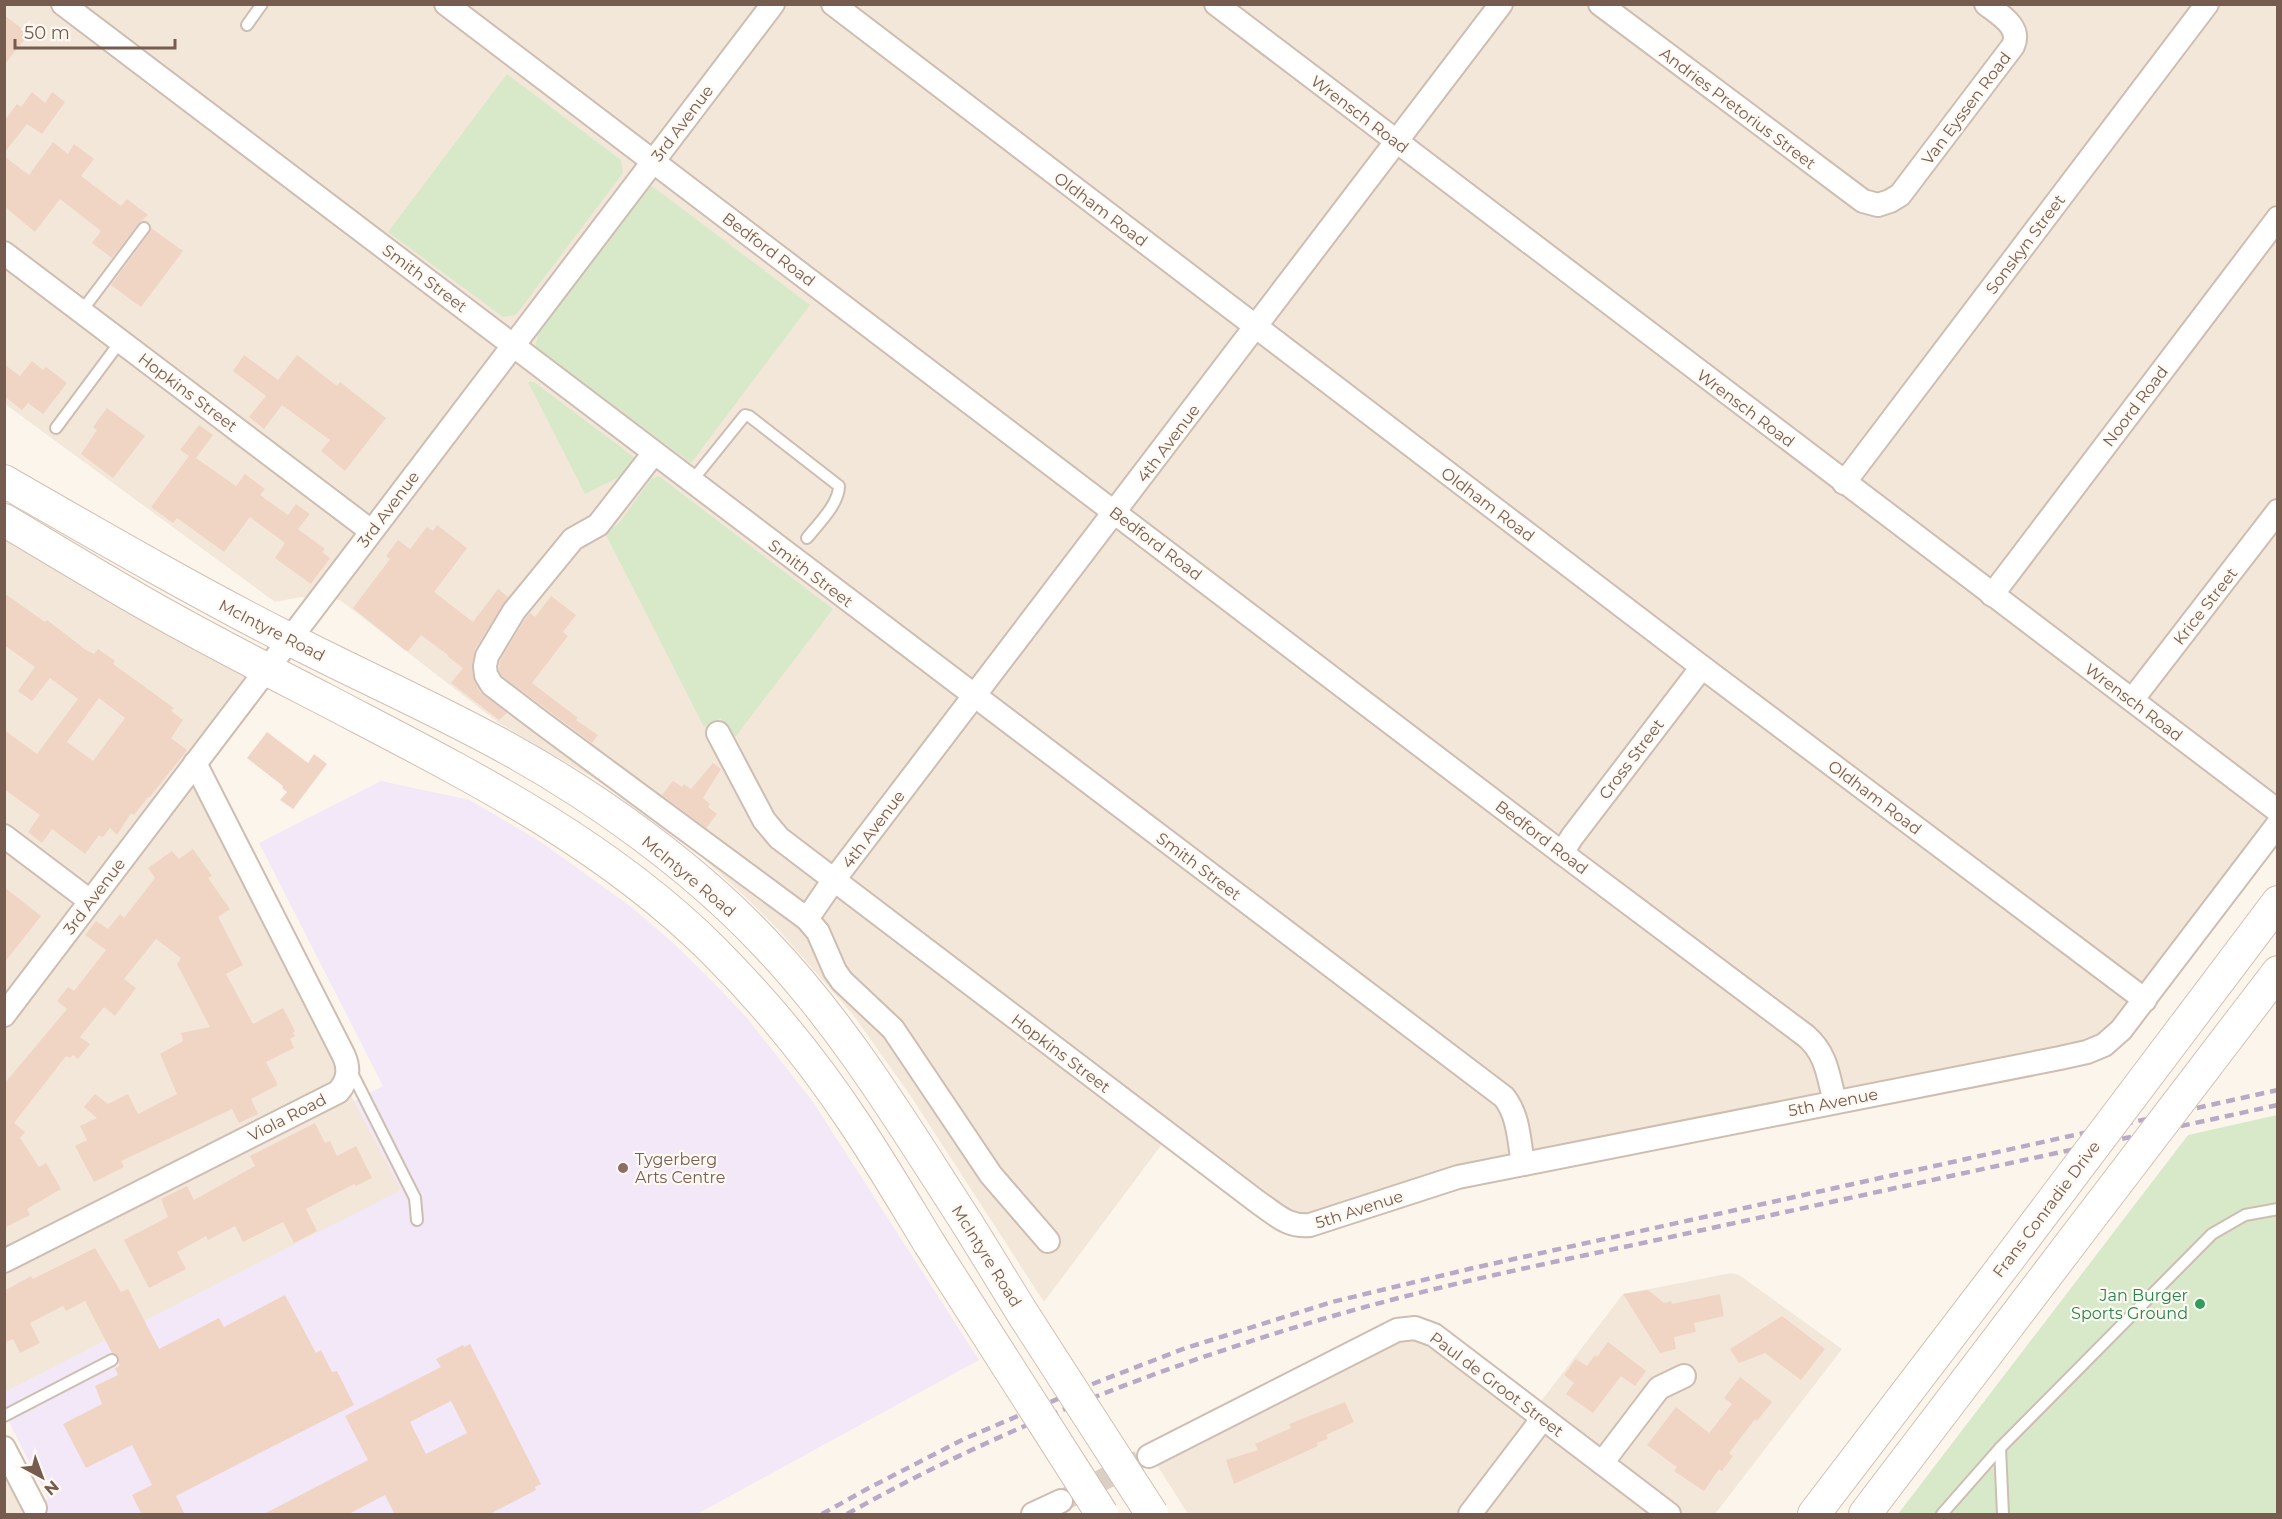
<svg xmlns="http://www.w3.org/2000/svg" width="2282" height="1519" viewBox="0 0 2282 1519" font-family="Montserrat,sans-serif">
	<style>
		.residential { fill: #f3e7da }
		.education { fill: #f2e8f8 }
		.green { fill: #d8e9ca }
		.building { fill: #f0d5c5; fill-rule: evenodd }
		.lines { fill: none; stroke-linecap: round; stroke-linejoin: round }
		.minor-tunnel { stroke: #dacfc5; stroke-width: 22; stroke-dasharray: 22 11; stroke-linecap: butt }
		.service-casing { stroke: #cebdb1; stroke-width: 14 }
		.minor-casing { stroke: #cebdb1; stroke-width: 26 }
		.secondary-casing { stroke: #d3bfb1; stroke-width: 34 }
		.service { stroke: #fff; stroke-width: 10 }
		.minor { stroke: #fff; stroke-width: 22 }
		.secondary { stroke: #fff; stroke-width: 32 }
		.rail { stroke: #b8a9c6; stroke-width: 4.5; stroke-dasharray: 9 6; stroke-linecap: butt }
		.secondary-bridge-casing { stroke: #d3bfb1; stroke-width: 34; stroke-linecap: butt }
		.secondary-bridge { stroke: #fff; stroke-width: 32 }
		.education-dot { fill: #8d6e63; stroke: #fef9f2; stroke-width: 2 }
		.leisure-dot { fill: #2e9e5b; stroke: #fef9f2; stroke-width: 2 }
		.labels { text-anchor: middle; stroke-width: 4.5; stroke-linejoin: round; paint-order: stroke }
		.street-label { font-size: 16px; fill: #765c4f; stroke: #fef9f2 }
		.education-label { font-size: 16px; fill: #785e54; stroke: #fef9f2; text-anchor: start }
		.leisure-label { font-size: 16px; fill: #27864d; stroke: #fef9f2; text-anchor: end }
	</style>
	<rect width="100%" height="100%" fill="#fcf5ec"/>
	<g class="residential">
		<polygon points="5,5 2277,5 2277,827 2113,1040 1457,1179 1309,1227 1168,1136 1044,1302 910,1095 854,1016 777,928 737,889 694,850 632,803 590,776 499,723 340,600 301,597 275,602 5,404"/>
		<polygon points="5,522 267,671 195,765 344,1082 402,1190 5,1392"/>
		<polygon points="1732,1273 1739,1275 1842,1349 1715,1514 1188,1514 1152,1457 1412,1329 1532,1413 1623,1294"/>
		<polygon points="4,1453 32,1507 18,1514 5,1514"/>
	</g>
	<polygon class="education" points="381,781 470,800 541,842 630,906 671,941 710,979 747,1018 813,1102 979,1360 697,1514 18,1514 48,1499 5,1414 5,1392 401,1190 354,1101 383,1086 259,843"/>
	<g class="green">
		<polygon points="507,74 621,160 623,173 516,315 503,317 388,232"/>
		<polygon points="652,186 810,305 691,463 535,347 539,330 647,188"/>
		<polygon points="528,382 534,382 634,457 634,465 625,474 585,494"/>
		<polygon points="659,476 833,609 736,736 732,737 721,718 704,727 605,533 619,523 651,479"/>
		<polygon points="2277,1115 2277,1514 1898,1514 2188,1135"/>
	</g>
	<g class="building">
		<polygon points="4,15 29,34 4,65"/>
		<polygon points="32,92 45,103 52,92 65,102 42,134 27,124 4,153 4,121 17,104 21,107"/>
		<polygon points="53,142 68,154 74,144 94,159 81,176 121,206 127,199 148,215 138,224 112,258 92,243 101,231 60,199 35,232 4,206 4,156 29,175"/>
		<polygon points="151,228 183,251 141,307 111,285 150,232"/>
		<polygon points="244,355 278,380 297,355 337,386 340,382 386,418 345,471 321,451 330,440 282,405 264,429 249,417 266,396 233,371"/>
		<polygon points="32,361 43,370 46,367 67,383 43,414 28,403 22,410 4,396 4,364 20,376"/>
		<polygon points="107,408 145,436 113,478 81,454 97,430 93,427"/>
		<polygon points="199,425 213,435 196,458 236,486 245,474 265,489 260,495 288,515 296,504 310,514 298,529 325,549 322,552 330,558 311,584 275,558 285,543 250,517 224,552 177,518 173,523 151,507 189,456 180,450"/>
		<polygon points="437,525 467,548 434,592 473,622 498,589 508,597 475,649 472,664 473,677 480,692 507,713 499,720 451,683 463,668 447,656 448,655 421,635 408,651 405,650 353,608 390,559 386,556 398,540 410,549 427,527 433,531"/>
		<path d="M 4,593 L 45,622 L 47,620 L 86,650 L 94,654 L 98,649 L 115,661 L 113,664 L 174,708 L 171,711 L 183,720 L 171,738 L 187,750 L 180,759 L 149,798 L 148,797 L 134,815 L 131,813 L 117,835 L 110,828 L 103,837 L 99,835 L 85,854 L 52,829 L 42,843 L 28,832 L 40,815 L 4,789 L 4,730 L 37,754 L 78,699 L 50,678 L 32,701 L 18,691 L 35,667 L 4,645 ZM 99,698 L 125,718 L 93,761 L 67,742 Z"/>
		<polygon points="551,596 576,615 563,632 568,636 532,683 578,718 576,720 598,735 592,743 502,676 499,671 500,661 525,619 530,613 535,617"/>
		<polygon points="267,732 308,763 314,754 327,764 293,809 280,800 287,792 282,788 283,786 247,758"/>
		<polygon points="713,763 721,769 703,798 710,804 708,807 717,814 706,828 662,795 673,781 682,787 684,784 691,789"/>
		<polygon points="193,849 212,876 208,878 230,909 218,917 243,965 226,974 253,1024 283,1008 295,1031 293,1033 295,1036 290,1039 294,1048 266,1062 278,1085 251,1099 258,1114 239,1123 232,1109 121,1161 124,1167 94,1182 75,1146 87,1140 80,1126 97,1118 84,1107 95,1094 108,1104 128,1094 138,1114 177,1094 160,1054 183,1041 181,1033 210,1027 177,964 181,958 156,939 124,979 136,988 115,1016 104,1007 80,1037 90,1044 78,1059 73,1055 70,1058 66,1056 14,1123 25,1132 20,1138 39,1167 46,1163 61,1189 27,1209 30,1215 4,1228 4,1084 67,1009 57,1001 68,987 74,991 106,950 85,935 96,921 108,929 120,914 124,918 155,878 148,868 172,851 179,859"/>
		<polygon points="4,887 41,916 4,963"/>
		<polygon points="315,1123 325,1143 330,1141 337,1156 356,1146 372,1178 356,1186 354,1184 306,1209 317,1231 294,1243 283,1222 243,1242 235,1226 208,1240 206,1236 177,1252 186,1269 149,1288 124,1240 168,1217 161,1199 187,1186 194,1200 255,1166 250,1156"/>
		<polygon points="95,1248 121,1292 128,1289 159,1349 219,1318 224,1327 285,1295 316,1353 321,1350 332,1372 337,1371 354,1405 176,1496 185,1515 142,1515 132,1495 152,1485 132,1445 86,1468 63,1424 102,1404 95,1386 118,1375 115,1368 119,1366 119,1357 112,1353 85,1301 66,1311 63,1306 30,1323 40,1343 20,1353 13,1339 4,1343 4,1291 31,1276 33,1279"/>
		<polygon points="1648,1290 1664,1303 1671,1301 1672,1304 1720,1294 1724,1316 1694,1323 1696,1332 1674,1337 1676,1349 1660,1353 1623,1294"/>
		<polygon points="1782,1316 1825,1349 1801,1380 1765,1353 1739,1363 1730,1349"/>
		<polygon points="1608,1342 1646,1371 1635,1386 1621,1376 1593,1413 1566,1394 1574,1383 1564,1375 1576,1359 1587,1366 1595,1355 1597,1357"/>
		<path d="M 470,1344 L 541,1484 L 535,1487 L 536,1490 L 488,1515 L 395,1515 L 385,1495 L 347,1515 L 262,1515 L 368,1460 L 345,1416 L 441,1367 L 436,1359 L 463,1345 L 464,1347 ZM 451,1401 L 467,1433 L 426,1454 L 410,1422 Z"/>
		<polygon points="1740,1377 1772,1402 1757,1421 1755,1419 1729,1453 1733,1456 1722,1471 1719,1469 1704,1491 1674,1471 1677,1467 1647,1445 1676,1407 1709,1433 1732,1404 1724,1398"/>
		<polygon points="1345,1402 1354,1422 1326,1435 1328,1439 1317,1443 1318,1446 1234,1484 1226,1460 1258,1450 1255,1444 1291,1428 1289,1424"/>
	</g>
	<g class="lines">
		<polyline class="minor-tunnel" points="1061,1501 1149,1456"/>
		<defs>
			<g id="service">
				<polyline points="247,25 262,4"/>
				<polyline points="81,312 144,228"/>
				<polyline points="56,428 120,342"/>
				<path d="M 691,482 L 745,415 L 749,416 L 839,486 C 839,504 818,524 807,538"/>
				<polyline points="351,1071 415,1198 417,1220"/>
				<polyline points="4,1416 112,1360"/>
				<polyline points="2000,1448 2003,1514"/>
				<polyline points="1942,1514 2000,1448 2212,1234 2245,1215 2278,1209"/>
			</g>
			<g id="minor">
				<path d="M 63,4 L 1504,1097 C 1519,1116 1519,1141 1523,1164"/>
				<path d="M 446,4 L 1562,853 L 1806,1036 C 1827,1054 1828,1076 1835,1102"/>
				<polyline points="833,4 1702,667 2145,1000"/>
				<polyline points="1216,4 2278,811"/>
				<path d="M 1600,4 L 1863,201 L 1878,205 L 1890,201 L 1900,195 L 2013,46 C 2022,27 2000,15 1986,4"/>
				<polyline points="4,253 371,531"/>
				<polyline points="654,453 598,525 573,539 514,611 487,656 485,666 486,675 492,685 542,723 807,919"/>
				<polyline points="1844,483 2207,4"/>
				<polyline points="1992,595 2278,218"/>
				<polyline points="2132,700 2278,511"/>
				<path d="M 718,733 L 764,820 L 779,838 L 1259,1203 C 1277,1215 1287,1227 1310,1225 L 1458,1177 L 2060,1058 L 2087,1052 L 2104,1045 L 2121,1030 L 2278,824"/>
				<polyline points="4,836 90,901"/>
				<polyline points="1562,853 1572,837 1702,667"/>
				<polyline points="4,1015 773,4"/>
				<polyline points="1048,1241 991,1175 893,1029 842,981 835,971 818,932 807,919 833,881 1501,4"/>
				<path d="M 4,1261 L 338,1092 C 348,1081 350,1070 344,1056 L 195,763"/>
				<polyline points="4,1448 35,1508"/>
				<polyline points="1149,1456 1397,1330 1415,1328 1434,1335 1669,1514"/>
				<polyline points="1602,1463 1659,1388 1684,1376"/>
				<polyline points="1033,1514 1061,1501"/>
				<polyline points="1470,1514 1543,1418"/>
			</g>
			<g id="secondary">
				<path d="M 4,481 C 98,535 191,589 287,638 C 359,675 434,708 505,747 C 596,797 692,866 763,941 C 844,1025 904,1126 967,1223"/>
				<path d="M 4,520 C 51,548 97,576 144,603 C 203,637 264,668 324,699 C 461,771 601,839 712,949 C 764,1001 812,1059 853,1121 C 880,1161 904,1202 929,1243"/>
				<polyline points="2242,1019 2278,972"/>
				<polyline points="2183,1028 2278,902"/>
				<polyline points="1814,1514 2008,1260"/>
				<polyline points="1865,1514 2068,1247"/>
			</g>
		</defs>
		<use href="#service" class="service-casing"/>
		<use href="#minor" class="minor-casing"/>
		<use href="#secondary" class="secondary-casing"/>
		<use href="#service" class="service"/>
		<use href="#minor" class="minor"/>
		<use href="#secondary" class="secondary"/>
		<g class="rail">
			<polyline points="822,1514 867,1489 964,1439 1095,1383 1183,1349 1332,1302 1469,1269 2278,1090"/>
			<path d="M 847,1514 C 1000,1428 1165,1365 1333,1316 C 1453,1281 1576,1258 1698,1231 C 1891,1189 2084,1147 2278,1105"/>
		</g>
		<defs>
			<g id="secondary-bridge">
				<polyline points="967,1223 1023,1314 1152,1514"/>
				<polyline points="929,1243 1102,1514"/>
				<polyline points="2068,1247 2242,1019"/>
				<polyline points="2008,1260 2183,1028"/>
			</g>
		</defs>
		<use href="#secondary-bridge" class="secondary-bridge-casing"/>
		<use href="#secondary-bridge" class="secondary-bridge"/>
	</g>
	<circle class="education-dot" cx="623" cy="1168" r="6"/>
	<circle class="leisure-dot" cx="2200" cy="1304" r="6"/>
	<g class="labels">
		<g class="street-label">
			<text transform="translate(1738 108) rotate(37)" y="6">Andries Pretorius Street</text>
			<text transform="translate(1966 108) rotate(-53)" y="6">Van Eyssen Road</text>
			<text transform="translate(1360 114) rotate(37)" y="6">Wrensch Road</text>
			<text transform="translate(682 123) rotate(-53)" y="6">3rd Avenue</text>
			<text transform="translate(1101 209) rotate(37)" y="6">Oldham Road</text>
			<text transform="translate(2025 244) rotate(-53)" y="6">Sonskyn Street</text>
			<text transform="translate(769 249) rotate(37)" y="6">Bedford Road</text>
			<text transform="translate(425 278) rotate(37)" y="6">Smith Street</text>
			<text transform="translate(188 392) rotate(37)" y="6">Hopkins Street</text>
			<text transform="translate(2135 406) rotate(-53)" y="6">Noord Road</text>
			<text transform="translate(1746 408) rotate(37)" y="6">Wrensch Road</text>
			<text transform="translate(1168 443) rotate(-53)" y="6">4th Avenue</text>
			<text transform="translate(1488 504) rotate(37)" y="6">Oldham Road</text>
			<text transform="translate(388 509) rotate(-53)" y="6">3rd Avenue</text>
			<text transform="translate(1156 543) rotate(37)" y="6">Bedford Road</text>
			<text transform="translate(811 573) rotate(37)" y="6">Smith Street</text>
			<text transform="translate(2205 606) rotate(-52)" y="6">Krice Street</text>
			<text transform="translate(272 630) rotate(27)" y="6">McIntyre Road</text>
			<text transform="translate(2134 702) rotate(37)" y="6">Wrensch Road</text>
			<text transform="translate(1631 759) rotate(-53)" y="6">Cross Street</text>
			<text transform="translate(1875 797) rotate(37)" y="6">Oldham Road</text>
			<text transform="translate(873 829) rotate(-53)" y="6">4th Avenue</text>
			<text transform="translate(1542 837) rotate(37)" y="6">Bedford Road</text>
			<text transform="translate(1199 866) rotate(37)" y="6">Smith Street</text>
			<text transform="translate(689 876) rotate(40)" y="6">McIntyre Road</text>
			<text transform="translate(94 896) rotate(-53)" y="6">3rd Avenue</text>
			<text transform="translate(1061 1053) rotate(37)" y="6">Hopkins Street</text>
			<text transform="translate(1833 1102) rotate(-11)" y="6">5th Avenue</text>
			<text transform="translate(287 1117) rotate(-27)" y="6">Viola Road</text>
			<text transform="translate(1359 1209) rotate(-18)" y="6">5th Avenue</text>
			<text transform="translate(2046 1209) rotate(-53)" y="6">Frans Conradie Drive</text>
			<text transform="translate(987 1256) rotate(58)" y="6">McIntyre Road</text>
			<text transform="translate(1497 1384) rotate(37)" y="6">Paul de Groot Street</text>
		</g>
		<g class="education-label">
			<text x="635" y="1165">Tygerberg<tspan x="635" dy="18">Arts Centre</tspan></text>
		</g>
		<g class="leisure-label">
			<text x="2188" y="1301">Jan Burger<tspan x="2188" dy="18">Sports Ground</tspan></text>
		</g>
	</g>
	<rect width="2282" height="1519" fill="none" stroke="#765c4f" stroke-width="12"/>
	<g transform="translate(42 1477) rotate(139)" stroke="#fef9f2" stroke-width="4.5" paint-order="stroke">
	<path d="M0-4.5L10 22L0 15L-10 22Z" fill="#765c4f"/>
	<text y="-9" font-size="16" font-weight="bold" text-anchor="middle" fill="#765c4f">N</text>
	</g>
	<path d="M15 39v9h160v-9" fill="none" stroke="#765c4f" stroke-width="3"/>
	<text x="24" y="39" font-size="18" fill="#765c4f" stroke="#fef9f2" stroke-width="4.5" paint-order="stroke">50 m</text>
</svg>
